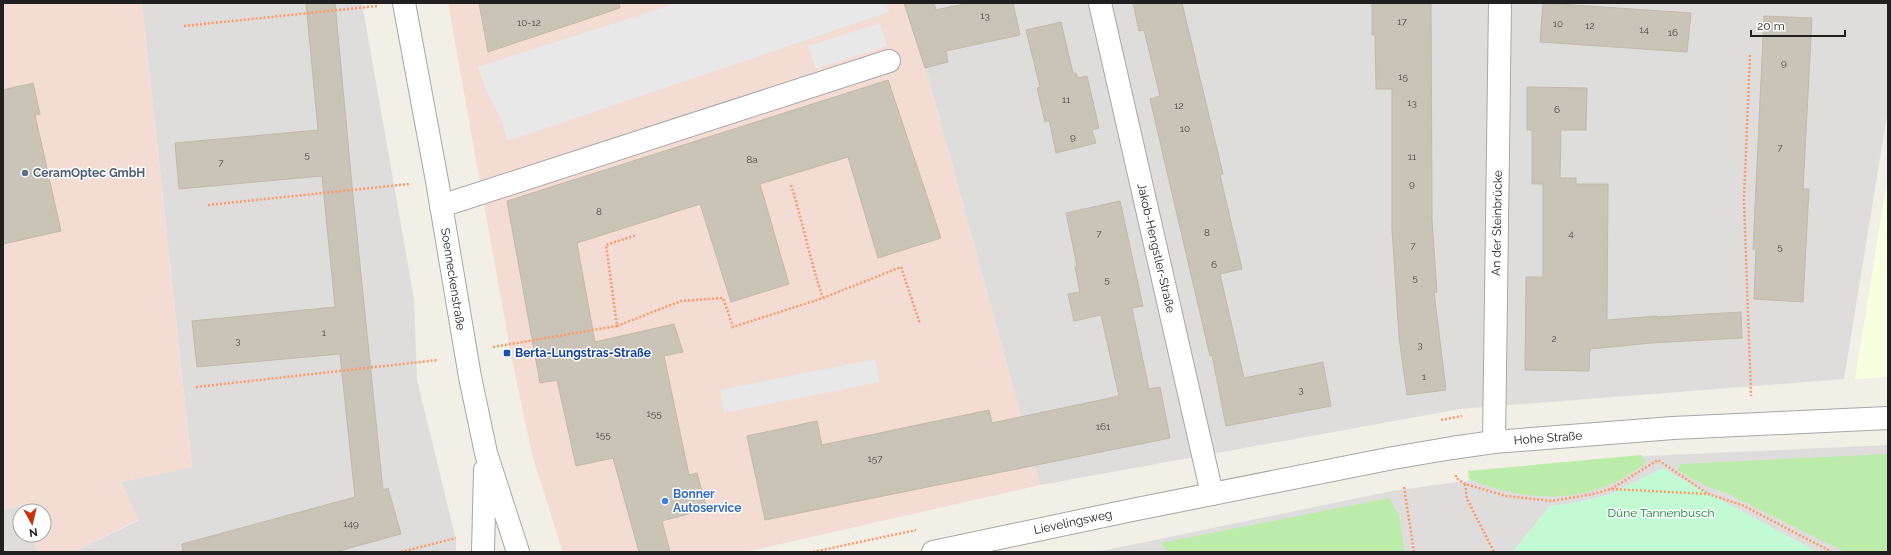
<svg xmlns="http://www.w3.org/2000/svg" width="1891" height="555" viewBox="0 0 1891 555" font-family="Raleway,sans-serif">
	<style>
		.residential { fill: #dedddc }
		.commercial { fill: #f2dcd4 }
		.education { fill: #f8ffe0 }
		.grass { fill: #bcecaa }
		.park { fill: #c2fbd3 }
		.parking { fill: #e8e8e8 }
		.building { fill: #c9c3b8; stroke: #c3b9a7 }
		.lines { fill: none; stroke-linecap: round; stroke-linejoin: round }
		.minor-casing { stroke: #a7a7a7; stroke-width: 24 }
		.path { stroke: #ff9968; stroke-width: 2.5; stroke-dasharray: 2 2; stroke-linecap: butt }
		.minor { stroke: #fff; stroke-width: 22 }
		.service-dot { fill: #5c6f8a; stroke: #fff; stroke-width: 1.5 }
		.transit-dot { fill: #1a4fb4; stroke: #fff; stroke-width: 1.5 }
		.shop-dot { fill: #3f7fe0; stroke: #fff; stroke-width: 1.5 }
		.labels { text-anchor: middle; stroke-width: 3; stroke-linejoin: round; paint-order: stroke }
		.number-label { font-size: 10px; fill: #4a4946 }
		.service-label { font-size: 12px; font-weight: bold; fill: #4e5e75; stroke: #fff; text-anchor: start }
		.street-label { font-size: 12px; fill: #202020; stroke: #fff }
		.transit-label { font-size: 12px; font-weight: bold; fill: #164399; stroke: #fff; text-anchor: start }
		.shop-label { font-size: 12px; font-weight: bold; fill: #366cbe; stroke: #fff; text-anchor: start }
		.park-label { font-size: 12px; fill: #08832d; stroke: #fff }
	</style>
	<rect width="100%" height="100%" fill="#f1efe6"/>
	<g class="residential">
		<polygon points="142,3 362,3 414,299 417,380 456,540 456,552 74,552 139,520 121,482 192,467"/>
		<polygon points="904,3 1888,3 1888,109 1844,379 1460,409 1040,485 930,84"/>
		<polygon points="1888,445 1888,552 1817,552 1662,469 1611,494 1579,502 1550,506 1513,552 1097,552 1392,491 1645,456"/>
		<polygon points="16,507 20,514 20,535 30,535 38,552 3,552 3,510"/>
	</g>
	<g class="commercial">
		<polygon points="3,3 142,3 192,467 121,482 139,519 74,552 38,552 30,535 44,535 44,511 20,511 20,514 16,507 3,510"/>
		<polygon points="448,3 904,3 930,84 1040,485 745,552 563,552 533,458 512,360"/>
	</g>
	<polygon class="education" points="1888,175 1888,377 1855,379"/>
	<g class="grass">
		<polygon points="1888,454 1888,552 1845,552 1726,493 1708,487 1678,471 1680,464"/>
		<path d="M 1641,455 L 1646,462 L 1643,466 C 1631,473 1619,482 1606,486 C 1560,504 1513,497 1469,479 L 1468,471 Z"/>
		<polygon points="1389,498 1399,516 1405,552 1173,552 1167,550 1161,543"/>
	</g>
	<polygon class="park" points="1662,468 1817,552 1513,552 1550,506 1579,502 1611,494"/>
	<g class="parking">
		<polygon points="677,3 886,3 889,12 508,141 500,117 486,91 478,67"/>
		<polygon points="880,23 887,46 816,69 808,46"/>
		<polygon points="875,359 880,382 724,413 720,390"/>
	</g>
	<g class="building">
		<polygon points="306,3 335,3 353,196 383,490 388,488 401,534 335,552 183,552 182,544 355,497 340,354 197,367 192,321 335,307 322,176 179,189 175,143 318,130"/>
		<polygon points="479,3 619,3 620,8 488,52"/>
		<polygon points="904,3 934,3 936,10 969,3 1013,3 1020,35 946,51 948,62 925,68"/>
		<polygon points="1133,3 1182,3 1223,174 1220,175 1242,269 1220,274 1244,378 1323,362 1331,406 1226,426 1212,355 1210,356 1150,99 1160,96 1144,30 1139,31"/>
		<polygon points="1372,3 1431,3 1432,220 1437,292 1434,292 1446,390 1407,395 1399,337 1392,229 1392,89 1376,89 1375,35 1372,35"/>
		<polygon points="1543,3 1691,13 1687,52 1540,42"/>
		<polygon points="1764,16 1812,18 1803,189 1809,189 1803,302 1754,299 1756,250 1753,249"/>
		<polygon points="1061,22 1073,73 1076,73 1078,78 1087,76 1099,128 1092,130 1096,143 1056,153 1049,120 1045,122 1037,88 1040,87 1026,30"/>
		<polygon points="888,80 941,238 878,258 848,157 760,184 789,284 731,302 700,204 577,243 595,342 674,324 683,352 664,356 689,475 697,473 707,509 662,521 670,552 639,552 613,458 576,466 557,380 540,383 507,201"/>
		<polygon points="33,83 40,114 35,115 61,231 3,244 3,90"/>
		<polygon points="1527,87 1587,88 1586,130 1561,130 1560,178 1576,178 1576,184 1608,184 1607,320 1657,316 1656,317 1741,312 1742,338 1651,343 1590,349 1589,371 1525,370 1526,277 1543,277 1543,184 1532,184 1532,130 1527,130"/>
		<polygon points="1120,201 1143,306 1132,308 1149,389 1160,387 1170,438 765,520 747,436 817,421 822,445 989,410 992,423 1119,396 1101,315 1074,321 1068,294 1080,292 1075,267 1077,266 1066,213"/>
	</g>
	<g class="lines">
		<defs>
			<g id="minor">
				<polyline points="404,3 437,181 470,377 486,453 518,552"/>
				<polyline points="1100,3 1212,494"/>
				<polyline points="441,206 889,61"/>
				<polyline points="1494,442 1500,3"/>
				<polyline points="483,552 485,470"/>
				<polyline points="933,552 1132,510 1393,458 1452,448 1494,442 1673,428 1888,418"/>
			</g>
		</defs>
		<use href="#minor" class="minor-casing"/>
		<g class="path">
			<polyline points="184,26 377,6"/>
			<polyline points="1750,55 1744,200 1751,396"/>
			<path d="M 791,185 C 803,222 810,261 823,298"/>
			<polyline points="208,205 409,184"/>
			<polyline points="617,326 681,301 723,298 733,327 823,298 901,267 920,324"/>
			<polyline points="493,347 617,326 606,245 637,235"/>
			<polyline points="196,387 438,360"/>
			<polyline points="1441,420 1462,416"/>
			<polyline points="1456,475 1456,478 1465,484 1506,496 1552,501 1593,494 1611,489 1708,494 1742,505 1832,552"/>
			<polyline points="1465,484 1467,499 1494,552"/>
			<polyline points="1404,487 1414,552"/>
			<polyline points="1611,489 1658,460 1708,494"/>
			<polyline points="401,552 456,538"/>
			<polyline points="813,552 916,530"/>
		</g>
		<use href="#minor" class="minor"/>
	</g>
	<circle class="service-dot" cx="25" cy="173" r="4"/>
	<rect class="transit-dot" x="503" y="349" width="8" height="8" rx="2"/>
	<circle class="shop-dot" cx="665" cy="501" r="4"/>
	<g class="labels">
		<g class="number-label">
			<text x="985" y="19">13</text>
			<text x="1402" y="25">17</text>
			<text x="529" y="26">10-12</text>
			<text x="1558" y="27">10</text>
			<text x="1590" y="29">12</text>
			<text x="1644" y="33">14</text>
			<text x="1673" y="36">16</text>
			<text x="1784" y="66">9</text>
			<text x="1403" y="80">15</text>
			<text x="1066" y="103">11</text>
			<text x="1412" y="106">13</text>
			<text x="1179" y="109">12</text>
			<text x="1557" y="113">6</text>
			<text x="1185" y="132">10</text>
			<text x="1073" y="140">9</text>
			<text x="1780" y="151">7</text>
			<text x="307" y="158">5</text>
			<text x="1412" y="160">11</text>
			<text x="752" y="163">8a</text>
			<text x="221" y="166">7</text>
			<text x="1412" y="187">9</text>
			<text x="599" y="215">8</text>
			<text x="1207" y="236">8</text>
			<text x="1099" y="237">7</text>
			<text x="1571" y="237">4</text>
			<text x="1413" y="249">7</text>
			<text x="1780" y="250">5</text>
			<text x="1214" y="268">6</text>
			<text x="1415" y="281">5</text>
			<text x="1107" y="283">5</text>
			<text x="324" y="336">1</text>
			<text x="1554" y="342">2</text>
			<text x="238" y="344">3</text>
			<text x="1420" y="348">3</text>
			<text x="1424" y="380">1</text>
			<text x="1301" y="393">3</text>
			<text x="654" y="417">155</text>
			<text x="1103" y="430">161</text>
			<text x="603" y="438">155</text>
			<text x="875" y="462">157</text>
			<text x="351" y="527">149</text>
		</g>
		<g class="service-label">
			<text x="33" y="177">CeramOptec GmbH</text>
		</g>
		<g class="street-label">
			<text transform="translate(1497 223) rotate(-89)" y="4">An der Steinbrücke</text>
			<text transform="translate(1156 248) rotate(77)" y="4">Jakob-Hengstler-Straße</text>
			<text transform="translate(453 279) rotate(81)" y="4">Soenneckenstraße</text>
			<text transform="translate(1548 438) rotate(-4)" y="4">Hohe Straße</text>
			<text transform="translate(1073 522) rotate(-12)" y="4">Lievelingsweg</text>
		</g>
		<g class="transit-label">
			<text x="515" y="357">Berta-Lungstras-Straße</text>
		</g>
		<g class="shop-label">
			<text x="673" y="498">Bonner<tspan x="673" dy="14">Autoservice</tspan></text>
		</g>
		<g class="park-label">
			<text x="1661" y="517">Düne Tannenbusch</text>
		</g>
	</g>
	<rect width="1891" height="555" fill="none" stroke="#202020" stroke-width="8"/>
	<g transform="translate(32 523) rotate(172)"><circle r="19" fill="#ffffff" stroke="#a6a6a6"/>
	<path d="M0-3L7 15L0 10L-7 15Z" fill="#cf2e00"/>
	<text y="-6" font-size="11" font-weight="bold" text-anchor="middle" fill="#202020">N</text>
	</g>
	<path d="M1751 30v6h94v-6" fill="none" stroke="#202020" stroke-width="2"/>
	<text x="1757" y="30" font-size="12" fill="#202020" stroke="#ffffff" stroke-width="3" paint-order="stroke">20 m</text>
</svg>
